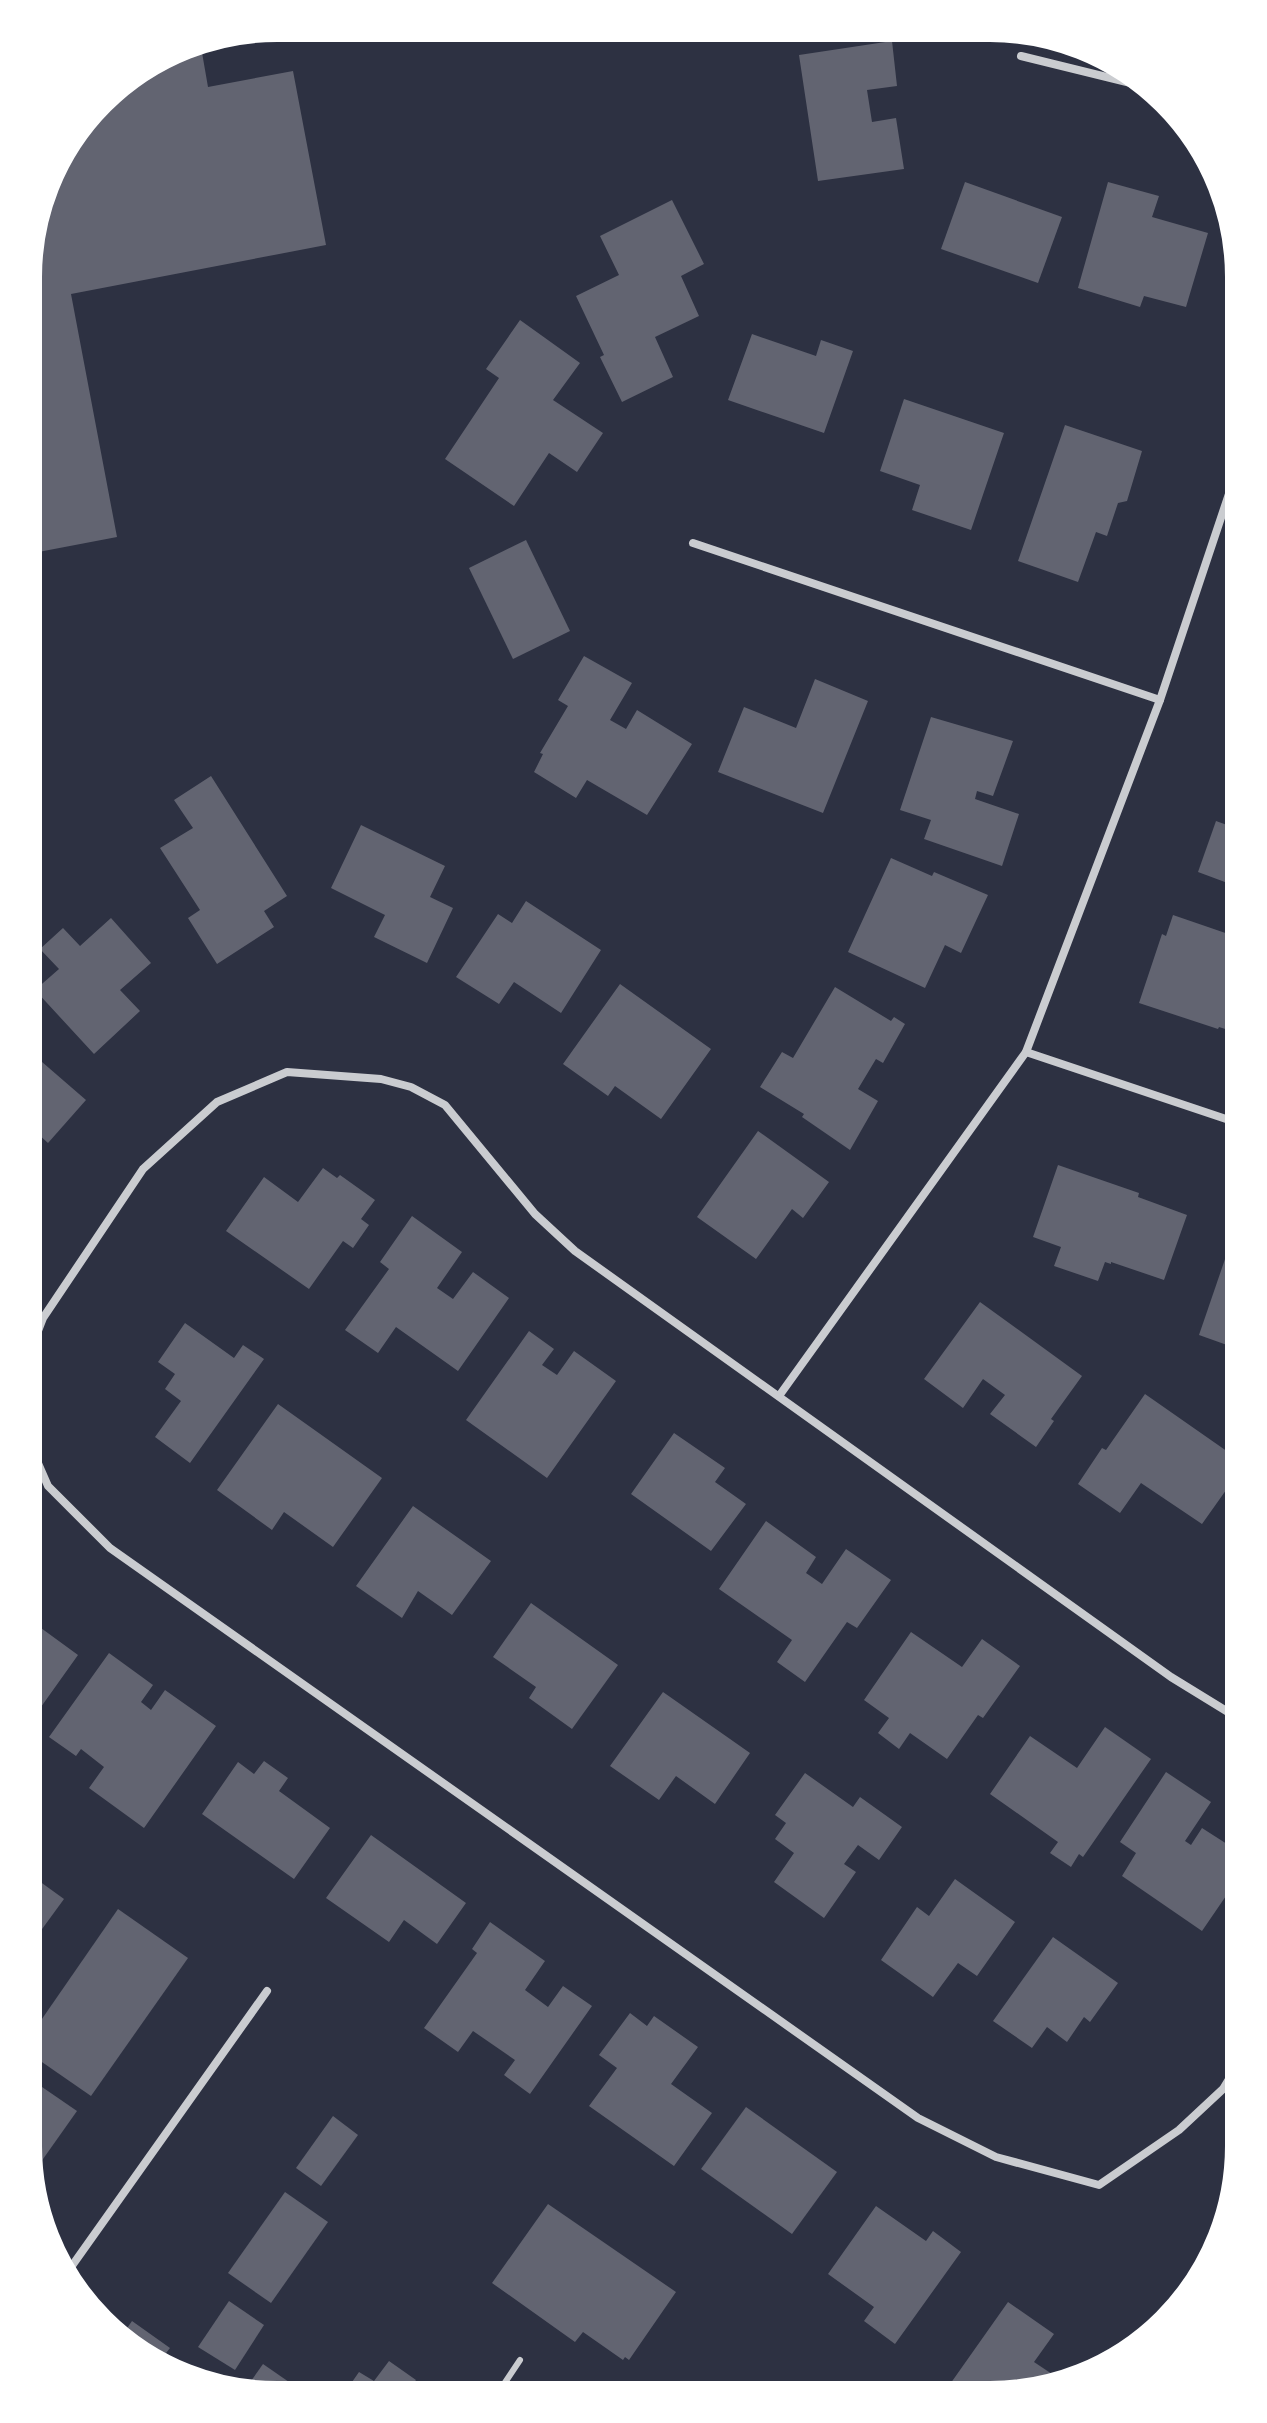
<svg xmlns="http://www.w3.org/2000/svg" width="1267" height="2423" viewBox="0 0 1267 2423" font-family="'PT Sans Narrow',sans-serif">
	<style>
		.building { fill: #626471 }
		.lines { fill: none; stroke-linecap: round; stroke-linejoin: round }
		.service { stroke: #caccd0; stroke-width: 6 }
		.minor { stroke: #caccd0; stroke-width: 8 }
		.rim { fill: none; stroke: #fff; stroke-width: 4 }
	</style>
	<rect width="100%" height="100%" fill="#2d3142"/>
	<g class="building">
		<polygon points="200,41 208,87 293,71 326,245 71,294 117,537 28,554 28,245 52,166 111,89 182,45"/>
		<polygon points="892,41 897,86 867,90 872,122 896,118 904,169 818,181 799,55"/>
		<polygon points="965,182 1062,217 1038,283 941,249"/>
		<polygon points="1108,182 1159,196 1152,217 1208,233 1186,307 1144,296 1140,307 1078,288"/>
		<polygon points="672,200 704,264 681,276 699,316 655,337 673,377 622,402 600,357 604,355 576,296 619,275 600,236"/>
		<polygon points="520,320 580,363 553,400 603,433 577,472 549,453 514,506 445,459 499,378 486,369"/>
		<polygon points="752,334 816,356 821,340 853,351 824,433 728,400"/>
		<polygon points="904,399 1004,433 971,530 912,510 920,485 880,471"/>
		<polygon points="1065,425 1142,451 1127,501 1118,503 1107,536 1096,532 1078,582 1018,561"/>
		<polygon points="526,540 570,631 513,659 469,568"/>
		<polygon points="584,656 632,683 610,720 626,729 637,710 692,744 647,815 587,780 576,798 534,772 543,754 540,753 568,706 558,700"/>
		<polygon points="815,679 868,701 823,813 718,772 744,707 796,728"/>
		<polygon points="931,717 1013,741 993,796 977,791 975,799 1019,814 1002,866 924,839 931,820 900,810"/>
		<polygon points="211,776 287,896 264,911 274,927 217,964 188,918 200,910 160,848 193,828 174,800"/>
		<polygon points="1216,821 1241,830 1241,888 1198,872"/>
		<polygon points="361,825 445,866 430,897 453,908 427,963 374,937 385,915 331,888"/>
		<polygon points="891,858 932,876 934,872 988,895 961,953 945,945 925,988 848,952"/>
		<polygon points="526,901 601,950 561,1013 514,982 499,1004 456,977 498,914 512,923"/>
		<polygon points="1173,915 1240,938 1232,958 1241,961 1241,1034 1219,1027 1218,1029 1139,1003 1162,934 1166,936"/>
		<polygon points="111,918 151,963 120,990 140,1011 94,1054 35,990 59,969 40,949 63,928 80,946"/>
		<polygon points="620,984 711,1049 661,1119 615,1086 608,1096 563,1064"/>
		<polygon points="835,987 891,1021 894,1017 905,1024 883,1063 876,1059 858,1089 878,1101 850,1150 802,1117 804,1114 760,1087 782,1052 793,1058"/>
		<polygon points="27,1049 86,1100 48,1143 27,1124"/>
		<polygon points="758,1131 829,1182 803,1218 792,1209 756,1259 697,1217"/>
		<polygon points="1058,1165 1139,1193 1138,1197 1187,1215 1164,1280 1111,1262 1111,1264 1105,1262 1098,1281 1054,1266 1061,1247 1033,1237"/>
		<polygon points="323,1168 337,1178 340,1175 375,1200 361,1219 369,1225 353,1248 343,1241 309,1289 226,1231 264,1177 298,1202"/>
		<polygon points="412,1216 462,1252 437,1288 453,1299 473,1272 509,1298 458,1371 396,1327 378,1353 345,1330 389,1269 380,1262"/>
		<polygon points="1236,1227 1241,1228 1241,1350 1199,1335"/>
		<polygon points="980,1302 1082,1376 1051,1419 1054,1421 1036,1447 990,1414 1005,1395 983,1379 963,1408 924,1379"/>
		<polygon points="185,1323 234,1358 243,1345 264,1359 190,1463 155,1437 181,1401 165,1389 175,1374 158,1362"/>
		<polygon points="529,1331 554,1349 542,1365 557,1375 574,1351 616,1381 547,1478 466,1420"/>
		<polygon points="1145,1394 1241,1461 1241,1469 1202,1524 1141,1483 1120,1513 1078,1484 1102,1448 1106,1450"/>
		<polygon points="278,1404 382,1478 333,1547 284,1512 272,1530 217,1490"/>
		<polygon points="674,1433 725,1468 715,1482 746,1504 711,1551 631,1494"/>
		<polygon points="413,1506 491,1561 452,1615 418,1591 402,1618 356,1586"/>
		<polygon points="766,1521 816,1557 806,1573 822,1584 846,1549 891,1580 857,1628 847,1622 805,1682 777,1662 792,1640 719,1589"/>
		<polygon points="1241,1524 1241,1553 1227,1544"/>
		<polygon points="27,1596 41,1606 30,1620 78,1655 26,1728"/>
		<polygon points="531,1603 618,1665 572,1729 529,1698 536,1687 493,1657"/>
		<polygon points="911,1632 962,1667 982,1639 1020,1666 983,1718 978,1715 947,1759 910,1733 899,1749 878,1733 889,1718 864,1700"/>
		<polygon points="109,1653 153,1685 141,1702 151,1710 165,1690 216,1726 144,1828 89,1788 104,1767 81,1749 76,1756 49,1737"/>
		<polygon points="663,1692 750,1753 715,1804 676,1776 659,1800 610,1766"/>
		<polygon points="1105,1727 1151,1759 1083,1857 1079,1854 1071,1867 1050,1853 1058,1842 990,1794 1030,1736 1077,1768"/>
		<polygon points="264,1761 288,1778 279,1791 330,1828 294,1879 202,1814 238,1762 254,1774"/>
		<polygon points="1166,1772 1211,1802 1185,1841 1191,1845 1202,1828 1241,1853 1241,1874 1202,1931 1122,1876 1136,1853 1120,1842"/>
		<polygon points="805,1773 853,1807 860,1797 902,1827 879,1860 858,1845 844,1864 856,1872 824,1918 774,1882 794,1853 775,1839 786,1823 775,1815"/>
		<polygon points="371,1835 466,1903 437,1944 404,1920 389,1942 326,1898"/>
		<polygon points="28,1873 64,1899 26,1951 26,1875"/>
		<polygon points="955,1879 1015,1922 977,1976 958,1963 933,1997 881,1960 917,1907 929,1916"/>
		<polygon points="118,1909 188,1958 91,2096 26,2051 26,2042"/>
		<polygon points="490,1922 545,1961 525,1990 548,2007 563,1986 592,2006 530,2094 504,2075 515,2060 473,2031 458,2052 424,2028 477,1953 472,1949"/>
		<polygon points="1053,1937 1118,1983 1090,2022 1084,2017 1067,2042 1047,2027 1032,2048 993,2021"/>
		<polygon points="630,2013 647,2026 654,2016 698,2047 671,2084 712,2113 674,2166 589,2106 617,2068 599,2055"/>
		<polygon points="26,2076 77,2111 31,2176 26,2146"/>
		<polygon points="746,2107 837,2172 792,2234 701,2169"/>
		<polygon points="333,2116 358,2135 321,2186 296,2168"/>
		<polygon points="285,2192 328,2222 271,2303 228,2273"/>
		<polygon points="548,2204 676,2292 629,2360 625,2357 623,2360 583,2332 575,2342 492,2283"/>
		<polygon points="876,2206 926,2241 933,2231 961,2252 895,2344 864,2321 874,2307 828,2274"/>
		<polygon points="229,2301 264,2325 235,2370 198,2347"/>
		<polygon points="1008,2302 1054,2334 1034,2362 1067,2384 990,2397 961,2397 948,2387"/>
		<polygon points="132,2321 170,2348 166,2353 188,2368 182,2376 167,2371 119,2340"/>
		<polygon points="389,2361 416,2380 405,2395 343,2395 359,2372 374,2381"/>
		<polygon points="263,2364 289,2382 280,2395 242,2394"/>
	</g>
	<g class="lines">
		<polyline class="service" points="496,2396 520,2360"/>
		<g class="minor">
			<polyline points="1021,56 1139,85 1162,99"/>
			<polyline points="693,543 1160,700"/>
			<polyline points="1026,1052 1241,1124"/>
			<polyline points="27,1359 43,1318 143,1169 217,1102 287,1072 381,1079 411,1087 445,1105 535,1214 575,1251 1171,1677 1241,1720"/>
			<polyline points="779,1396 1026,1052 1160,700 1241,458"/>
			<polyline points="27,1438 48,1486 110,1548 918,2118 996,2157 1099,2185 1179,2130 1223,2089 1240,2061"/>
			<polyline points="69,2270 267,1991"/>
		</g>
	</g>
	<path d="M0 0H1267V2423H0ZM277 40H990A237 237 0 0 1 1227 277V2146A237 237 0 0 1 990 2383H277A237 237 0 0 1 40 2146V277A237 237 0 0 1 277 40Z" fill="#fff" fill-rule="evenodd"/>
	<path class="rim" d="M277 40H990A237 237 0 0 1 1227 277V2146A237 237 0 0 1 990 2383H277A237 237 0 0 1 40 2146V277A237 237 0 0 1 277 40Z"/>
</svg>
